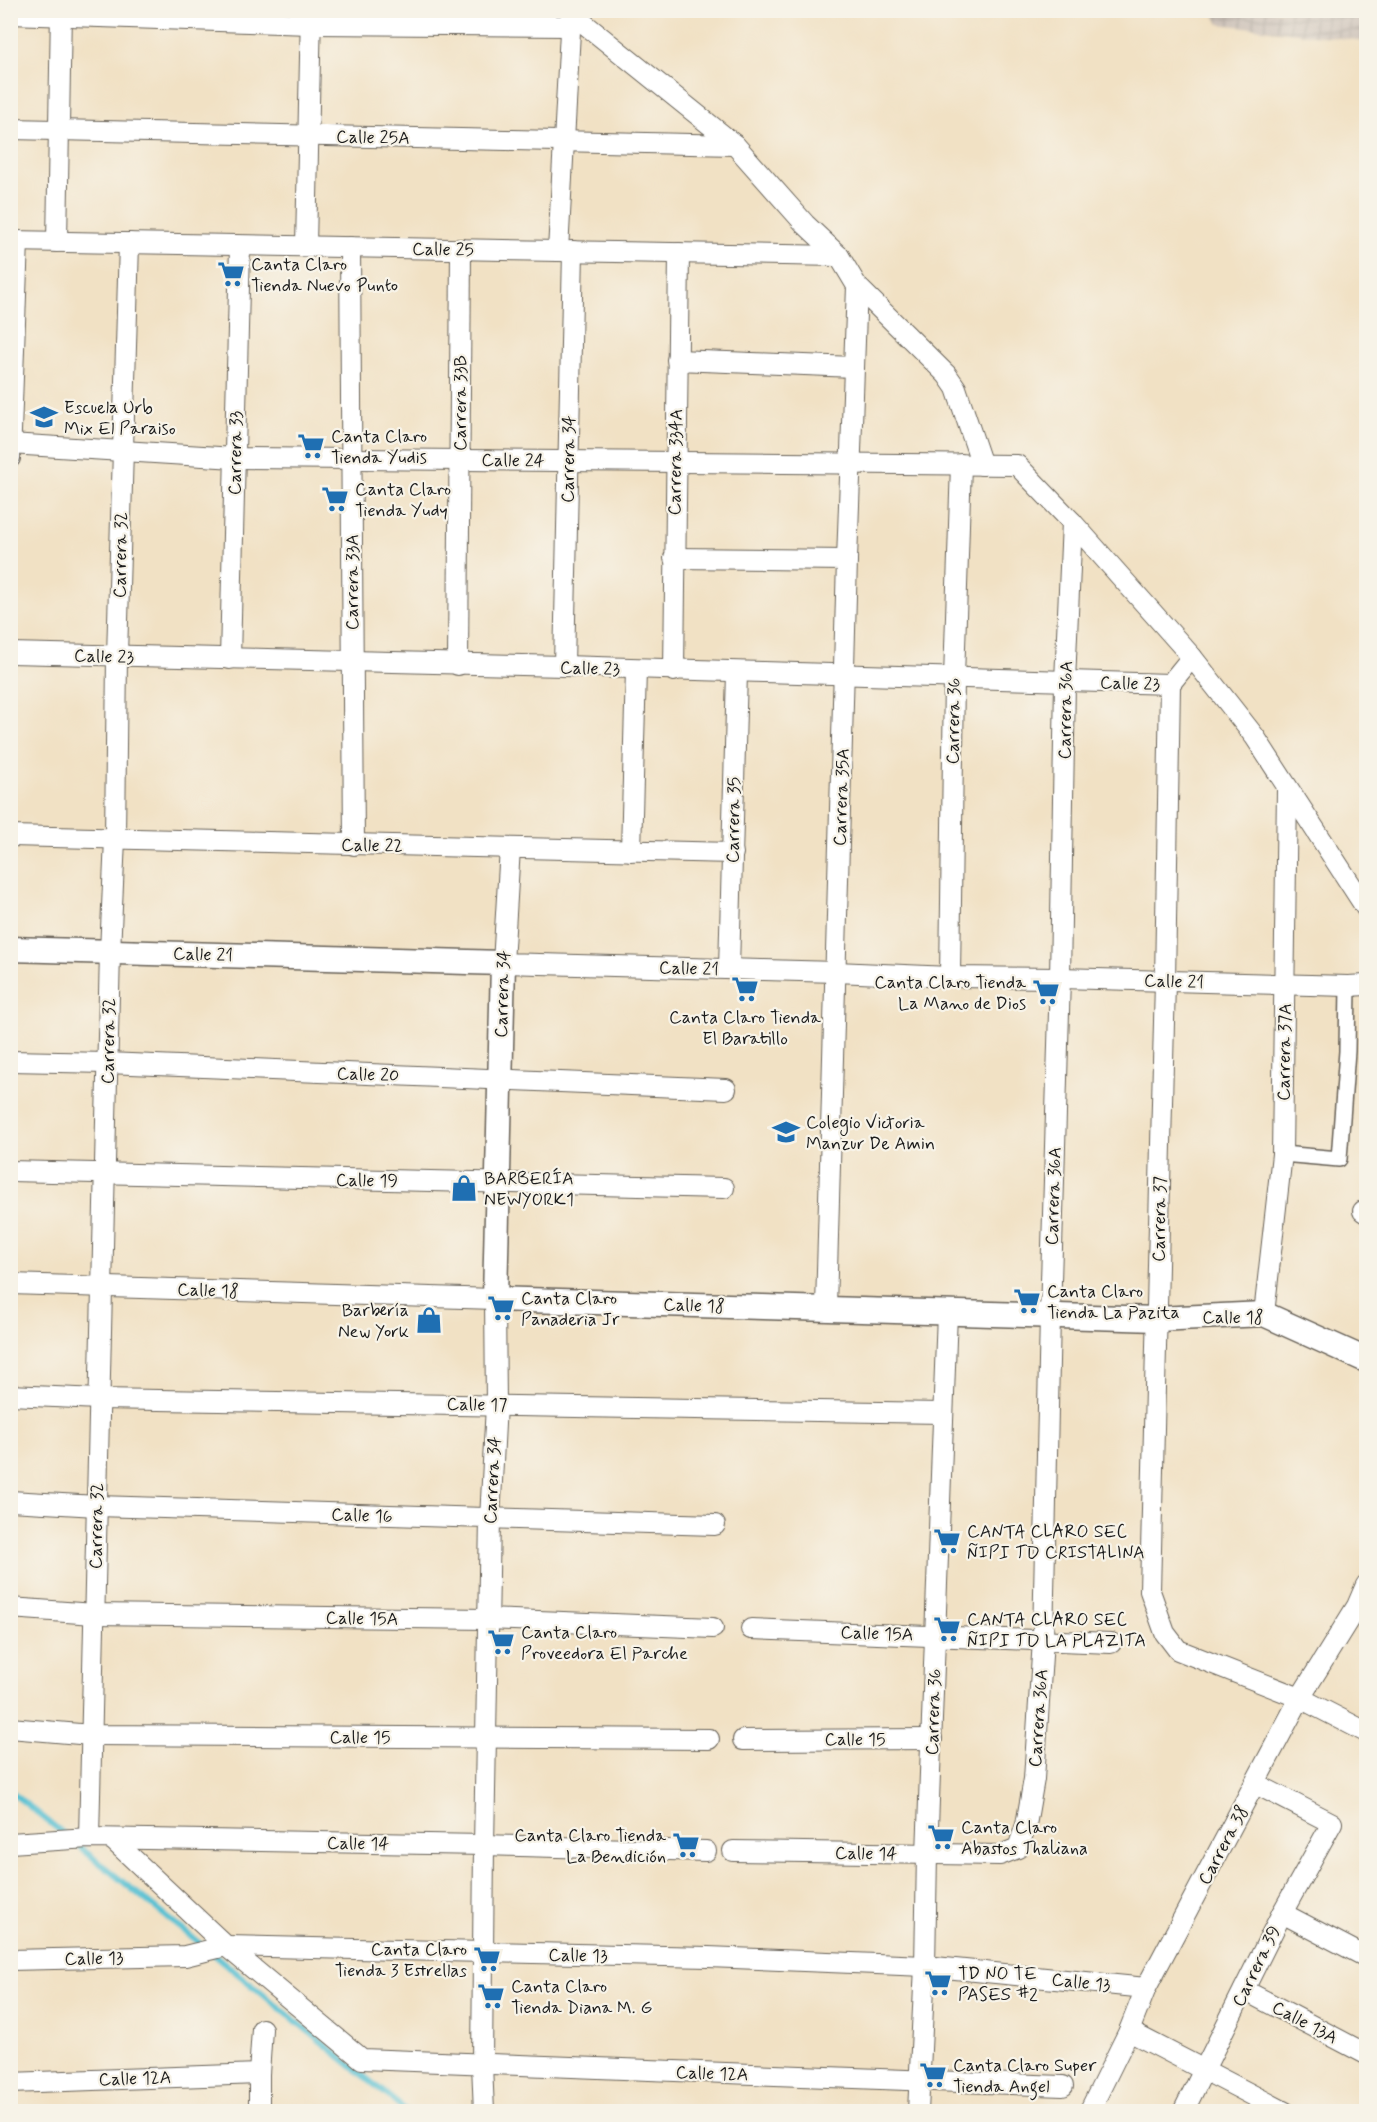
<svg xmlns="http://www.w3.org/2000/svg" width="1377" height="2122" viewBox="0 0 1377 2122" font-family="Mynerve,sans-serif">
	<style>
		.industrial { fill: url(#industrial-grid) }
		.lines { fill: none; stroke-linecap: round; stroke-linejoin: round }
		.stream { stroke: #58c1d3; stroke-width: 6 }
		.pedestrian-casing { stroke: #676157; stroke-width: 18 }
		.minor-casing { stroke: #676157; stroke-width: 22 }
		.tertiary-casing { stroke: #676157; stroke-width: 27 }
		.pedestrian { stroke: #fff; stroke-width: 15 }
		.minor { stroke: #fff; stroke-width: 20 }
		.tertiary { stroke: #fff; stroke-width: 24 }
		.labels { text-anchor: middle; stroke-width: 4.5; stroke-linejoin: round; paint-order: stroke }
		.street-label { font-size: 18px; fill: #1c1c1c; stroke: #f7f3e8 }
		.poi-label { font-size: 18px; fill: #1c1c1c; stroke: #f7f3e8; text-anchor: start }
	</style>
	<defs>
		<pattern id="industrial-grid" width="8" height="8" patternUnits="userSpaceOnUse" patternTransform="scale(1.5)"><rect width="8" height="8" fill="#cdc2b9"/><path d="M0 4h8M4 0v8" fill="none" stroke="#afa69e"/></pattern>
	</defs>
	<rect width="100%" height="100%" fill="#f7f3e8"/>
	<filter id="ink" filterUnits="userSpaceOnUse"><feTurbulence type="fractalNoise" baseFrequency=".0167" numOctaves="2"/><feDisplacementMap in="SourceGraphic" scale="12" xChannelSelector="R" yChannelSelector="G"/><feConvolveMatrix kernelMatrix="1 2 1 2 8 2 1 2 1" color-interpolation-filters="sRGB"/></filter>
	<filter id="wash" filterUnits="userSpaceOnUse"><feTurbulence type="fractalNoise" baseFrequency=".008" numOctaves="4" result="noise"/><feDisplacementMap in="SourceGraphic" scale="24" xChannelSelector="R" yChannelSelector="G"/><feGaussianBlur stdDeviation="1.35" result="paint"/><feColorMatrix in="noise" values="0 0 0 0 0 0 0 0 0 0 0 0 0 0 0 0 0 1.4 0 .05"/><feComposite in="paint" operator="in"/></filter>
	<g filter="url(#wash)">
		<rect width="100%" height="100%" fill="#f1e1c4"/>
		<polygon class="industrial" points="1212,11 1366,11 1366,41 1219,24"/>
		<g class="lines">
			<g class="stream">
				<polyline points="10,1791 64,1834"/>
				<polyline points="76,1844 204,1947"/>
				<polyline points="212,1953 408,2112"/>
			</g>
		</g>
	</g>
	<g filter="url(#ink)">
		<g class="lines">
			<defs>
				<polyline id="pedestrian" points="1282,1154 1339,1159 1347,1051 1348,986"/>
				<g id="minor">
					<polyline points="571,13 735,145 805,224 839,256 857,286 947,375 956,388 982,465"/>
					<polyline points="10,14 311,24 570,26"/>
					<polyline points="10,129 735,145"/>
					<polyline points="10,241 839,256"/>
					<polyline points="57,242 61,10"/>
					<polyline points="306,246 311,10"/>
					<polyline points="350,247 354,845"/>
					<polyline points="558,251 571,13"/>
					<polyline points="677,360 854,367"/>
					<polyline points="10,444 235,458 1017,465 1072,522 1192,657 1255,737 1366,908"/>
					<polyline points="10,458 18,241"/>
					<polyline points="674,558 847,560"/>
					<polyline points="10,653 564,666 1170,684"/>
					<polyline points="1192,657 1170,684 1165,981 1150,1591 1165,1633 1178,1650 1300,1698 1366,1732"/>
					<polyline points="230,659 240,246"/>
					<polyline points="458,665 461,249"/>
					<polyline points="564,666 573,251"/>
					<polyline points="674,671 679,253"/>
					<polyline points="10,836 733,853"/>
					<polyline points="510,848 503,963 836,972 950,977 1060,978 1348,986 1366,985"/>
					<polyline points="631,851 636,670"/>
					<polyline points="729,969 737,672"/>
					<polyline points="950,977 954,678 961,464"/>
					<polyline points="10,1061 107,1063 726,1089"/>
					<polyline points="10,1171 724,1188"/>
					<polyline points="1363,1211 1366,1213"/>
					<polyline points="10,1284 495,1299 496,1405 490,1519 484,1845 482,2064 484,2112"/>
					<polyline points="826,1307 847,560 857,286"/>
					<polyline points="1264,1314 1282,1154 1287,789"/>
					<polyline points="10,1395 99,1399 943,1413"/>
					<polyline points="10,1501 97,1506 715,1525"/>
					<polyline points="10,1608 94,1614 488,1619 713,1628"/>
					<polyline points="751,1629 1111,1643"/>
					<polyline points="10,1728 91,1735 709,1739"/>
					<polyline points="743,1740 932,1739"/>
					<polyline points="89,1838 110,952 115,839 117,656 129,243"/>
					<polyline points="112,1839 226,1946 362,2059 1063,2086"/>
					<polyline points="10,1843 89,1838 484,1845 706,1851"/>
					<polyline points="733,1851 1000,1855 1018,1848 1026,1825 1034,1779 1043,1640 1050,1315 1060,978 1065,681 1072,522"/>
					<polyline points="1282,1913 1366,1957"/>
					<polyline points="10,1960 185,1956 226,1946 708,1957 925,1966 1146,1988"/>
					<polyline points="1244,1990 1366,2054"/>
					<polyline points="1129,2031 1285,2112"/>
					<polyline points="10,2083 259,2074"/>
					<polyline points="259,2112 259,2074 262,2029"/>
					<polyline points="918,2112 925,1966 927,1854 947,1313"/>
					<polyline points="1089,2112 1129,2031 1146,1988 1300,1698 1357,1606 1366,1585"/>
					<polyline points="1183,2112 1282,1913 1332,1823 1256,1784"/>
				</g>
				<polyline id="tertiary" points="10,949 503,963 495,1299 1157,1319 1264,1314 1366,1360"/>
			</defs>
			<use href="#pedestrian" class="pedestrian-casing"/>
			<use href="#minor" class="minor-casing"/>
			<use href="#tertiary" class="tertiary-casing"/>
			<use href="#pedestrian" class="pedestrian"/>
			<use href="#minor" class="minor"/>
			<use href="#tertiary" class="tertiary"/>
		</g>
	</g>
	<defs>
		<symbol id="supermarket-bare" viewBox="-9 -9 18 18"><path d="M-6-5.5h2.5l.6 2H6L4.5 2H-2.5L-4.4-4H-6ZM-1.5 3.2a1.3 1.3 0 1 0 .1 0ZM3 3.2a1.3 1.3 0 1 0 .1 0Z" fill="#1f6fb2" stroke="#f7f3e8" stroke-width="2.5" paint-order="stroke"/></symbol>
		<symbol id="school-bare" viewBox="-9 -9 18 18"><path d="M0-5L7-2L0 1L-7-2ZM-4 1L0 2.5L4 1V4Q0 6-4 4Z" fill="#1f6fb2" stroke="#f7f3e8" stroke-width="2.5" paint-order="stroke"/></symbol>
		<symbol id="shop-bare" viewBox="-9 -9 18 18"><path d="M-5-2.5h2.3a2.7 3.5 0 0 1 5.4 0H5L5.5 6h-11ZM-1.5-2.5h3a1.5 2.3 0 0 0-3 0Z" fill="#1f6fb2" stroke="#f7f3e8" stroke-width="2.5" paint-order="stroke"/></symbol>
	</defs>
	<g fill-rule="evenodd">
		<use href="#supermarket-bare" x="212" y="255" width="38" height="38"/>
		<use href="#school-bare" x="25" y="398" width="38" height="38"/>
		<use href="#supermarket-bare" x="292" y="427" width="38" height="38"/>
		<use href="#supermarket-bare" x="316" y="480" width="38" height="38"/>
		<use href="#supermarket-bare" x="726" y="970" width="38" height="38"/>
		<use href="#supermarket-bare" x="1027" y="973" width="38" height="38"/>
		<use href="#school-bare" x="767" y="1113" width="38" height="38"/>
		<use href="#shop-bare" x="445" y="1169" width="38" height="38"/>
		<use href="#supermarket-bare" x="1008" y="1282" width="38" height="38"/>
		<use href="#supermarket-bare" x="482" y="1289" width="38" height="38"/>
		<use href="#shop-bare" x="410" y="1301" width="38" height="38"/>
		<use href="#supermarket-bare" x="928" y="1522" width="38" height="38"/>
		<use href="#supermarket-bare" x="928" y="1610" width="38" height="38"/>
		<use href="#supermarket-bare" x="482" y="1623" width="38" height="38"/>
		<use href="#supermarket-bare" x="922" y="1818" width="38" height="38"/>
		<use href="#supermarket-bare" x="667" y="1826" width="38" height="38"/>
		<use href="#supermarket-bare" x="468" y="1940" width="38" height="38"/>
		<use href="#supermarket-bare" x="919" y="1964" width="38" height="38"/>
		<use href="#supermarket-bare" x="472" y="1977" width="38" height="38"/>
		<use href="#supermarket-bare" x="914" y="2056" width="38" height="38"/>
	</g>
	<g class="labels">
		<g class="street-label">
			<text transform="translate(373 137) rotate(1)" y="6">Calle 25A</text>
			<text transform="translate(443 249) rotate(1)" y="6">Calle 25</text>
			<text transform="translate(460 403) rotate(-90)" y="6">Carrera 33B</text>
			<text transform="translate(235 453) rotate(-89)" y="6">Carrera 33</text>
			<text transform="translate(568 459) rotate(-89)" y="6">Carrera 34</text>
			<text transform="translate(513 460) rotate(1)" y="6">Calle 24</text>
			<text transform="translate(675 462) rotate(-89)" y="6">Carrera 334A</text>
			<text transform="translate(120 555) rotate(-89)" y="6">Carrera 32</text>
			<text transform="translate(352 582) rotate(-90)" y="6">Carrera 33A</text>
			<text transform="translate(104 656) rotate(2)" y="6">Calle 23</text>
			<text transform="translate(590 668) rotate(2)" y="6">Calle 23</text>
			<text transform="translate(1130 683) rotate(2)" y="6">Calle 23</text>
			<text transform="translate(1065 710) rotate(-89)" y="6">Carrera 36A</text>
			<text transform="translate(953 721) rotate(-89)" y="6">Carrera 36</text>
			<text transform="translate(841 797) rotate(-88)" y="6">Carrera 35A</text>
			<text transform="translate(733 820) rotate(-89)" y="6">Carrera 35</text>
			<text transform="translate(372 845) rotate(1)" y="6">Calle 22</text>
			<text transform="translate(203 954) rotate(2)" y="6">Calle 21</text>
			<text transform="translate(689 968) rotate(2)" y="6">Calle 21</text>
			<text transform="translate(1174 981) rotate(2)" y="6">Calle 21</text>
			<text transform="translate(502 994) rotate(-88)" y="6">Carrera 34</text>
			<text transform="translate(108 1041) rotate(-89)" y="6">Carrera 32</text>
			<text transform="translate(1284 1052) rotate(-89)" y="6">Carrera 37A</text>
			<text transform="translate(368 1074) rotate(2)" y="6">Calle 20</text>
			<text transform="translate(367 1180) rotate(1)" y="6">Calle 19</text>
			<text transform="translate(1053 1196) rotate(-88)" y="6">Carrera 36A</text>
			<text transform="translate(1159 1219) rotate(-89)" y="6">Carrera 37</text>
			<text transform="translate(208 1290) rotate(2)" y="6">Calle 18</text>
			<text transform="translate(694 1305) rotate(2)" y="6">Calle 18</text>
			<text x="1233" y="1323">Calle 18</text>
			<text transform="translate(477 1404) rotate(1)" y="6">Calle 17</text>
			<text transform="translate(492 1480) rotate(-87)" y="6">Carrera 34</text>
			<text transform="translate(362 1515) rotate(2)" y="6">Calle 16</text>
			<text transform="translate(96 1526) rotate(-89)" y="6">Carrera 32</text>
			<text transform="translate(362 1618) rotate(1)" y="6">Calle 15A</text>
			<text transform="translate(877 1633) rotate(2)" y="6">Calle 15A</text>
			<text transform="translate(933 1712) rotate(-88)" y="6">Carrera 36</text>
			<text transform="translate(1038 1718) rotate(-86)" y="6">Carrera 36A</text>
			<text x="360" y="1743">Calle 15</text>
			<text x="855" y="1745">Calle 15</text>
			<text transform="translate(358 1843) rotate(1)" y="6">Calle 14</text>
			<text transform="translate(1223 1845) rotate(-62)" y="6">Carrera 38</text>
			<text transform="translate(866 1853) rotate(1)" y="6">Calle 14</text>
			<text transform="translate(578 1955) rotate(1)" y="6">Calle 13</text>
			<text transform="translate(94 1958) rotate(-1)" y="6">Calle 13</text>
			<text transform="translate(1256 1966) rotate(-64)" y="6">Carrera 39</text>
			<text transform="translate(1081 1982) rotate(6)" y="6">Calle 13</text>
			<text transform="translate(1305 2022) rotate(28)" y="6">Calle 13A</text>
			<text transform="translate(712 2073) rotate(2)" y="6">Calle 12A</text>
			<text transform="translate(135 2078) rotate(-2)" y="6">Calle 12A</text>
		</g>
		<g class="poi-label">
			<text x="251" y="270">Canta Claro<tspan x="251" dy="21">Tienda Nuevo Punto</tspan></text>
			<text x="64" y="413">Escuela Urb<tspan x="64" dy="21">Mix El Paraiso</tspan></text>
			<text x="331" y="442">Canta Claro<tspan x="331" dy="21">Tienda Yudis</tspan></text>
			<text x="355" y="495">Canta Claro<tspan x="355" dy="21">Tienda Yudy</tspan></text>
			<text x="1026" y="988" text-anchor="end">Canta Claro Tienda<tspan x="1026" dy="21">La Mano de Dios</tspan></text>
			<text x="745" y="1023" text-anchor="middle">Canta Claro Tienda<tspan x="745" dy="21">El Baratillo</tspan></text>
			<text x="806" y="1128">Colegio Victoria<tspan x="806" dy="21">Manzur De Amin</tspan></text>
			<text x="484" y="1184">BARBERÍA<tspan x="484" dy="21">NEWYORK1</tspan></text>
			<text x="1047" y="1297">Canta Claro<tspan x="1047" dy="21">Tienda La Pazita</tspan></text>
			<text x="521" y="1304">Canta Claro<tspan x="521" dy="21">Panaderia Jr</tspan></text>
			<text x="409" y="1316" text-anchor="end">Barbería<tspan x="409" dy="21">New York</tspan></text>
			<text x="967" y="1537">CANTA CLARO SEC<tspan x="967" dy="21">ÑIPI TD CRISTALINA</tspan></text>
			<text x="967" y="1625">CANTA CLARO SEC<tspan x="967" dy="21">ÑIPI TD LA PLAZITA</tspan></text>
			<text x="521" y="1638">Canta Claro<tspan x="521" dy="21">Proveedora El Parche</tspan></text>
			<text x="961" y="1833">Canta Claro<tspan x="961" dy="21">Abastos Thaliana</tspan></text>
			<text x="666" y="1841" text-anchor="end">Canta Claro Tienda<tspan x="666" dy="21">La Bendición</tspan></text>
			<text x="467" y="1955" text-anchor="end">Canta Claro<tspan x="467" dy="21">Tienda 3 Estrellas</tspan></text>
			<text x="958" y="1979">TD NO TE<tspan x="958" dy="21">PASES #2</tspan></text>
			<text x="511" y="1992">Canta Claro<tspan x="511" dy="21">Tienda Diana M. G</tspan></text>
			<text x="953" y="2071">Canta Claro Super<tspan x="953" dy="21">Tienda Angel</tspan></text>
		</g>
	</g>
	<rect width="1377" height="2122" fill="none" stroke="#f7f3e8" stroke-width="36"/>
</svg>
